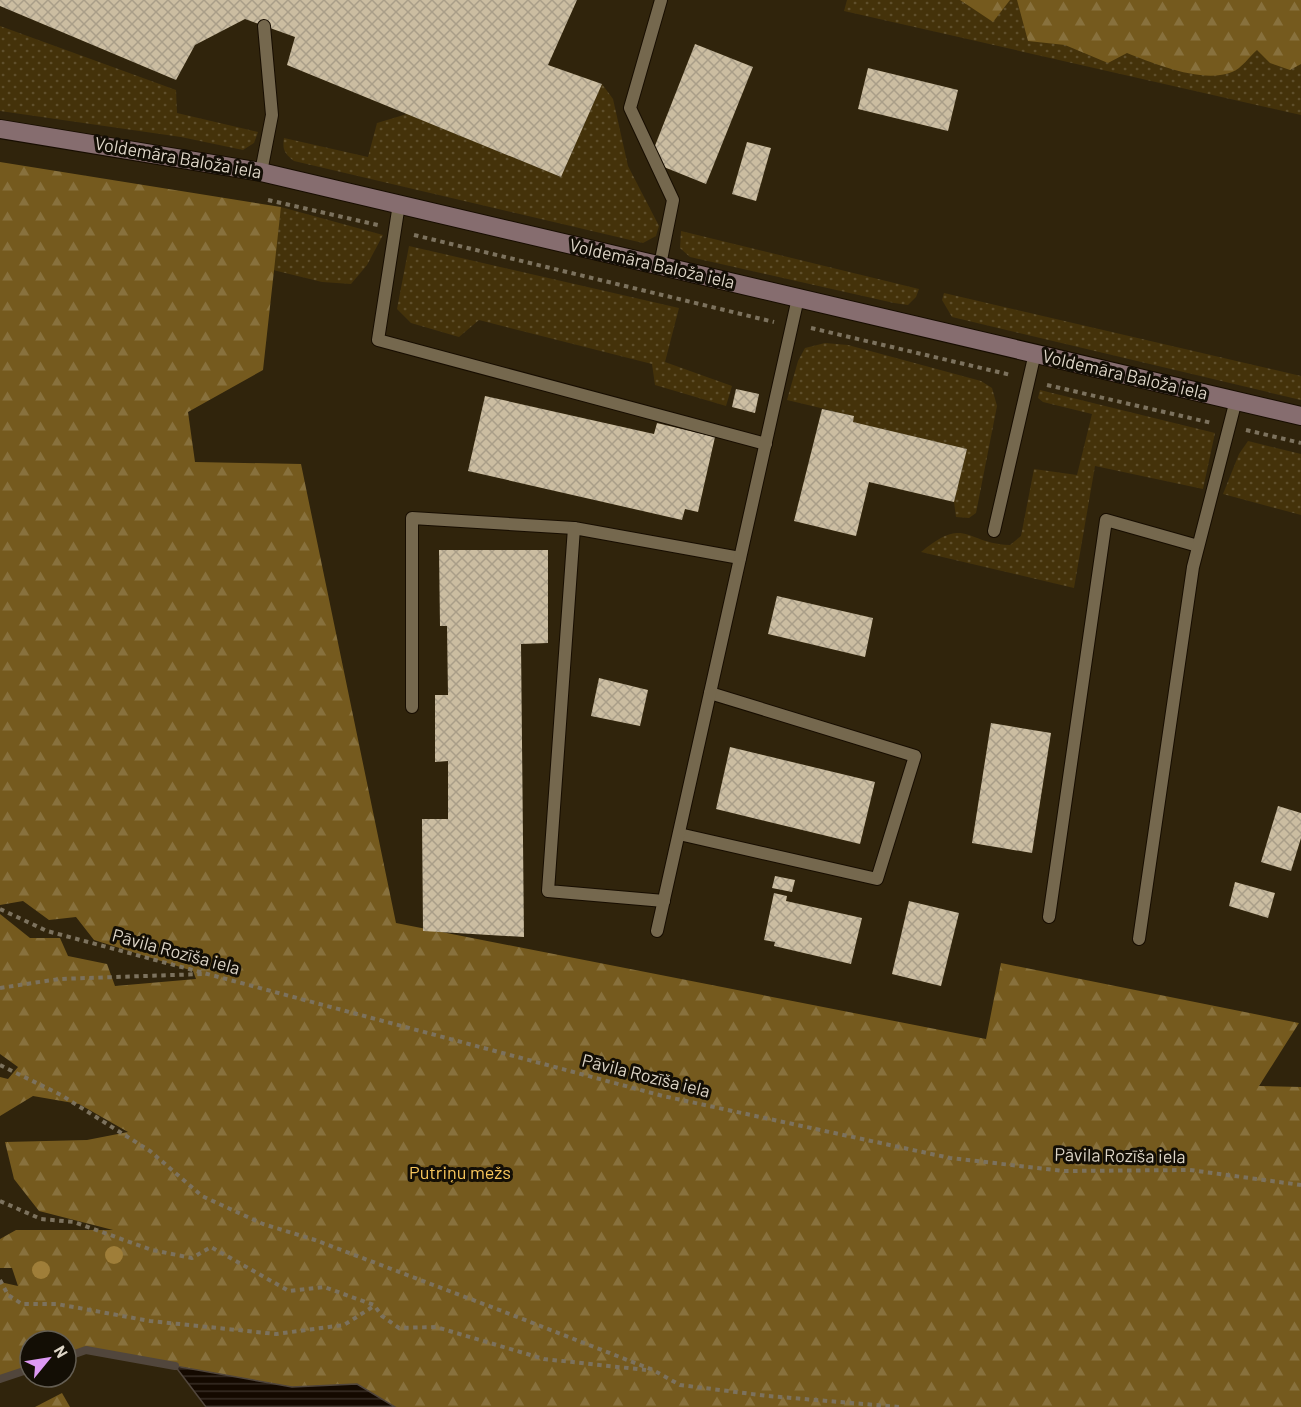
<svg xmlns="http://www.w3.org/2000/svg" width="1301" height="1407" viewBox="0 0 1301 1407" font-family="Barlow,sans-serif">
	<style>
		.grass { fill: url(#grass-dots) }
		.forest { fill: url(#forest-firs) }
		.water { fill: url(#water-rules); stroke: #51463c; stroke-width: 1.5 }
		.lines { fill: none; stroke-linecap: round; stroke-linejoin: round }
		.stream { stroke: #51463c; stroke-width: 8 }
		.building { fill: url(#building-cross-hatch) }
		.service-casing { stroke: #170d00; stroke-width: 14 }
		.secondary-casing { stroke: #170d00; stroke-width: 20 }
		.path { stroke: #7c725e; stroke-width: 4; stroke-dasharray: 4.5 4.5; stroke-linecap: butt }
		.service { stroke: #75684e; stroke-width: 12 }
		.secondary { stroke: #866d6f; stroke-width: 18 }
		.tree { fill: #9f7e39 }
		.labels { text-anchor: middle; stroke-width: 6; stroke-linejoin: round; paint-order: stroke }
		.street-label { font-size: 18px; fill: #ded6c8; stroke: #130e05 }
		.park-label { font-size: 18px; fill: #f9c75d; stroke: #130e05 }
	</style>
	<defs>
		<pattern id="grass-dots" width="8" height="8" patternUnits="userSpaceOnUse" patternTransform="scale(1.5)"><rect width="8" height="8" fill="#44320a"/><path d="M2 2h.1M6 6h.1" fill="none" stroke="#5f4f2c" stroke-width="1.8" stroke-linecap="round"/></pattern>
		<pattern id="forest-firs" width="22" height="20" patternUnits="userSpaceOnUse" patternTransform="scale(1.5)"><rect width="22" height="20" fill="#755a1e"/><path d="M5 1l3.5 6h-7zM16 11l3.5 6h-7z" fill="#88713d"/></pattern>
		<pattern id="water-rules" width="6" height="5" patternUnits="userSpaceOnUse" patternTransform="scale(1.5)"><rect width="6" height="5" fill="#140900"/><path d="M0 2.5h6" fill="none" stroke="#362c24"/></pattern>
		<pattern id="building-cross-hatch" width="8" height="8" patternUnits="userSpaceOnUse" patternTransform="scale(1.5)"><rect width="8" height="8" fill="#cbbda1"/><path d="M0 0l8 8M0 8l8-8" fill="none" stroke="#a99e88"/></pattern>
	</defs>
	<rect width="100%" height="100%" fill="#30240c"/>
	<g class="grass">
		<polygon points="847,0 1301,0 1301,115 844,11"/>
		<polygon points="0,26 176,90 177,113 258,132 254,143 243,150 181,137 0,111"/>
		<path d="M 602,84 L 613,99 L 628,166 L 659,226 L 656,236 L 643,243 L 294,161 C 285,154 282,150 284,138 L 368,157 L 377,123 L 407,114 L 561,177 Z"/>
		<polygon points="281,207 383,235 367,265 351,284 322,282 273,270"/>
		<polygon points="681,231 919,289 916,297 908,305 894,303 690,257 680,248"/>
		<polygon points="409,246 679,308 665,362 732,386 726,406 655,385 652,364 479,320 459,337 411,323 397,309"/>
		<polygon points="944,293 1301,376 1301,400 952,317 942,300"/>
		<polygon points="825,343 848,345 981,381 992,388 997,406 976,513 969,518 956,517 954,502 967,449 853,422 854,416 787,400 798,361 805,348"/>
		<path d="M 1040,390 L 1215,433 L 1203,489 L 1095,466 L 1074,588 L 921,552 C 966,515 964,543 1010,545 L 1021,536 L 1034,469 L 1077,475 L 1092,414 L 1043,402 L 1038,398 Z"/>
		<polygon points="1248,441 1301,454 1301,515 1223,494 1239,454"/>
	</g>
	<g class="forest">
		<polygon points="960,0 1010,0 993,22"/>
		<path d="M 1017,0 L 1301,0 L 1301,64 L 1290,70 L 1270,63 L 1257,50 C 1250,56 1241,69 1232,72 C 1203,84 1155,64 1127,53 L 1108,63 L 1065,45 L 1028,41 Z"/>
		<polygon points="0,162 281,207 263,370 188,412 195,462 301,464 396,923 986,1039 1001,963 1299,1023 1259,1086 1301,1087 1301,1407 395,1407 357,1384 292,1387 87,1350 66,1357 66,1341 30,1341 30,1369 0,1379 0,1282 18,1286 12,1268 0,1268 0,1239 16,1230 113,1230 39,1211 14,1179 5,1142 87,1140 128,1132 79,1104 33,1096 0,1116 0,1077 8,1079 18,1067 0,1054 0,914 30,938 60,938 68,956 107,964 115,986 196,979 193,971 94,940 76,917 49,920 23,901 0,905"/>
		<polygon points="62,1393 70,1407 35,1407"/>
	</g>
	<polygon class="water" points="175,1366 292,1387 357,1384 395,1407 206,1407"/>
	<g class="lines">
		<g class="stream">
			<polyline points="66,1357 86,1350 175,1366"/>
			<polyline points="0,1379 30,1369"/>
		</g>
	</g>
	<g class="building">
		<polygon points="0,0 577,0 548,65 602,84 561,177 287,65 295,37 245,19 195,45 176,80 0,6"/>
		<polygon points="695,44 753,67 706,184 649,161"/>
		<polygon points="868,68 958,90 948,131 858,109"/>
		<polygon points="747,142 771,148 756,201 732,194"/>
		<polygon points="736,389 759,394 755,413 732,407"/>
		<polygon points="485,396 654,434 657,423 715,437 698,512 685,509 682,520 468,471"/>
		<polygon points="822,409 854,416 853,422 967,449 954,502 869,482 856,536 794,521"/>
		<polygon points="439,550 548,550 548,643 521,644 524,937 423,931 422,819 448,819 448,761 435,762 435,695 448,695 447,626 440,626"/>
		<polygon points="777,596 873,618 865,657 768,634"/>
		<polygon points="599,678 648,690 640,726 591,716"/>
		<polygon points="991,723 1051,733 1032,853 972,843"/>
		<polygon points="730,747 875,782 860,844 716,809"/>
		<polygon points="1278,806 1301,813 1301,838 1291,871 1261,862"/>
		<polygon points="775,876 795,880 792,892 772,888"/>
		<polygon points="1235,882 1275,893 1268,918 1229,906"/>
		<polygon points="774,893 787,896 786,901 862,918 851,964 774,946 775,942 764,940"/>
		<polygon points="909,901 959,913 941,986 892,974"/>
	</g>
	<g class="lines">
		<defs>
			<g id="service">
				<polyline points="261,172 272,115 264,26"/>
				<polyline points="399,204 378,340 766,444"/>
				<polyline points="660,265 673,200 630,108 661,0"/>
				<polyline points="994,531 1035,353"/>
				<polyline points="412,707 412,518 574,528"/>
				<polyline points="679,834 877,879 915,756 710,693"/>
				<polyline points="664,901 548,891 574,528 740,558"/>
				<polyline points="1049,917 1106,520 1198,546"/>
				<polyline points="657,931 798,298"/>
				<polyline points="1139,939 1193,567 1236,400"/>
			</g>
			<polyline id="secondary" points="0,129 261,172 1301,416"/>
		</defs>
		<use href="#service" class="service-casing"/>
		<use href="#secondary" class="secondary-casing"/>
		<g class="path">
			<polyline points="268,200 378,225"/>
			<polyline points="414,235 774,322"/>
			<polyline points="811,328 1011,375"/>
			<polyline points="1047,385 1212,423"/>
			<polyline points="1246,430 1301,443"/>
			<polyline points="0,909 47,931 663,1096 950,1158 1064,1171 1190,1170 1301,1185"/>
			<polyline points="0,988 59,979 202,974"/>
			<polyline points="0,1065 61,1095 150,1151 202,1196 263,1224 315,1240 502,1311 653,1370 680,1385 768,1396 899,1407"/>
			<polyline points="0,1201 41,1219 74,1222 152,1250 192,1258 211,1247 289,1291 324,1287 374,1305 382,1316 399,1328 436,1327 544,1359 646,1370"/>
			<polyline points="0,1280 8,1295 22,1304 57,1304 150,1321 276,1334 344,1325 374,1306"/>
		</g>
		<use href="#service" class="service"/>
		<use href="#secondary" class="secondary"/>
	</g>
	<g class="tree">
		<circle cx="114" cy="1255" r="9"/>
		<circle cx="41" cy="1270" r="9"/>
	</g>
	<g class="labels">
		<g class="street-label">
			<text transform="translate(178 158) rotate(10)" y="6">Voldemāra Baloža iela</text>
			<text transform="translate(652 264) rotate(13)" y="6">Voldemāra Baloža iela</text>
			<text transform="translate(1125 375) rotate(13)" y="6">Voldemāra Baloža iela</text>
			<text transform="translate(176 952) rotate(15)" y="6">Pāvila Rozīša iela</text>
			<text transform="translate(646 1076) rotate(14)" y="6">Pāvila Rozīša iela</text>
			<text transform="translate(1120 1156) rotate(1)" y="6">Pāvila Rozīša iela</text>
		</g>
		<g class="park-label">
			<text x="460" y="1179">Putriņu mežs</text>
		</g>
	</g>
	<g transform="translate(48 1359) rotate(60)"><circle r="28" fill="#130e05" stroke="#645e53" stroke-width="1.5"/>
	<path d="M0-4.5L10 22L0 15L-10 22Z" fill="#dd99f4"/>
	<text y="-9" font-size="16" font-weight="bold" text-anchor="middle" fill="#ded6c8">N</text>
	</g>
</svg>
